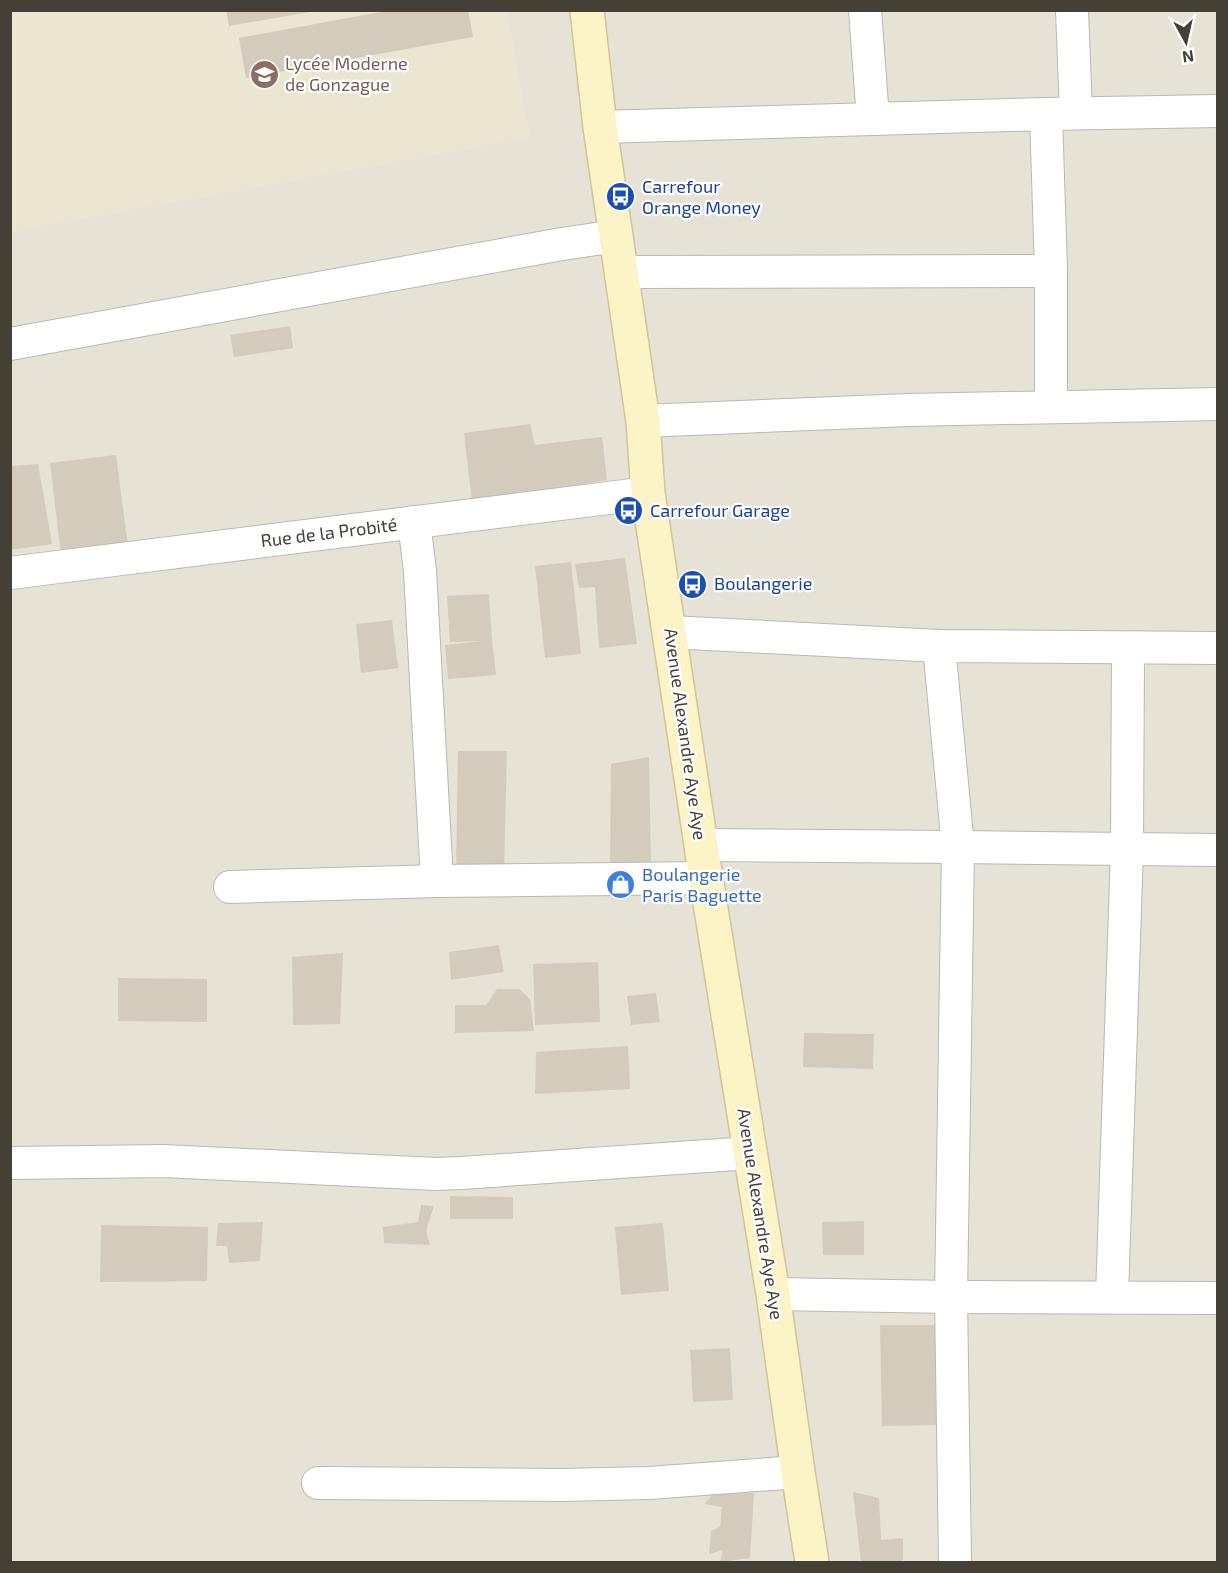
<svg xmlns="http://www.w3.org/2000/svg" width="1228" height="1573" viewBox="0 0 1228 1573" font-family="'Exo 2',sans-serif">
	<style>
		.residential { fill: #e6e2d5 }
		.education { fill: #ebe6d1 }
		.building { fill: #d3ccbd }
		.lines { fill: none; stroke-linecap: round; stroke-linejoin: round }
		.street-casing { stroke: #bdb8aa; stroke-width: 34 }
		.secondary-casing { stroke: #d0c598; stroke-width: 36 }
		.street { stroke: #fff; stroke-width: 32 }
		.secondary { stroke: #fcf3c7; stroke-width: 33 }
		.labels { text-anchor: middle; stroke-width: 4.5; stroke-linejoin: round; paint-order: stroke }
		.education-label { font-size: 18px; fill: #785e54; stroke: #fff; text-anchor: start }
		.transit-label { font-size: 18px; fill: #164399; stroke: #fff; text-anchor: start }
		.street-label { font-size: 18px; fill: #454036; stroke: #fff }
		.shop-label { font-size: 18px; fill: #366cbe; stroke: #fff; text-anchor: start }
	</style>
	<rect width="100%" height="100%" fill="#f2f0e7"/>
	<rect class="residential" x="11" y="11" width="1206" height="1551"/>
	<polygon class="education" points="11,11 507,11 530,138 11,232"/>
	<g class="building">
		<polygon points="226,10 309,10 310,12 229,26"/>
		<polygon points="391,10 468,10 473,37 246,78 239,38"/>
		<polygon points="290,326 293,348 234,357 230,335"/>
		<polygon points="530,424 535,445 602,437 607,480 472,503 464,433"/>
		<polygon points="116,455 128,547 61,555 50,463"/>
		<polygon points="38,464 52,544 10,550 10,466"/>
		<polygon points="625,558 637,644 599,648 595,587 579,588 575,564"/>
		<polygon points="571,562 581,654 545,658 535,566"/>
		<polygon points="489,594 492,640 496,675 448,679 445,645 482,641 450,642 447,596"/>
		<polygon points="392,620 398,668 361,673 356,624"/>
		<polygon points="458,751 507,751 504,873 456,872"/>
		<polygon points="649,757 651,865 610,869 611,764"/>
		<polygon points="499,945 504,972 451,980 449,952"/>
		<polygon points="343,953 340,1024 293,1025 292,957"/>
		<polygon points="598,962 600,1022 535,1025 533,964"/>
		<polygon points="118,978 207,979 207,1022 118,1021"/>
		<polygon points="497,989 519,989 530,999 534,1031 455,1033 455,1005 486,1005"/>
		<polygon points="656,993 660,1022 631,1025 627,996"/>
		<polygon points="804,1033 874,1034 873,1069 803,1067"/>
		<polygon points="628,1046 630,1089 535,1094 536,1052"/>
		<polygon points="450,1196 513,1197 513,1219 450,1219"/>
		<polygon points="421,1205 434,1206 426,1231 430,1245 384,1243 383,1227 418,1222"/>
		<polygon points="864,1221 864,1255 823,1255 822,1222"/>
		<polygon points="263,1222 260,1261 229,1263 227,1246 216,1246 218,1223"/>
		<polygon points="663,1223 669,1291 621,1295 615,1227"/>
		<polygon points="101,1225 208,1227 207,1281 100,1282"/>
		<polygon points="880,1325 935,1325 936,1425 882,1426"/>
		<polygon points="730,1348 733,1400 693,1402 690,1350"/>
		<polygon points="853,1492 879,1498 881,1540 903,1538 903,1562 861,1562"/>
		<polygon points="754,1493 750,1558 720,1562 723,1550 709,1554 711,1531 720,1527 722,1507 705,1504 713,1494"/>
	</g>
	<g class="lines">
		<defs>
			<g id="street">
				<polyline points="865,10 873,119"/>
				<polyline points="1072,10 1076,113"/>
				<polyline points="1046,114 1051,271 1051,407"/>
				<polyline points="600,127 1046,114 1218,111"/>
				<polyline points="621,272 1051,271"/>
				<polyline points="10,344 562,244 616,236"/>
				<polyline points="643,421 908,410 1218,404"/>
				<polyline points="414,522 420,571 437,881"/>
				<polyline points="10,573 648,493"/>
				<polyline points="670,632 939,646 1218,648"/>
				<polyline points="939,646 958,847 951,1297 955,1562"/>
				<polyline points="701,845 958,847 1218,850"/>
				<polyline points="230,887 437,881 706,878"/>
				<polyline points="10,1163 164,1161 436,1174 461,1173 750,1153"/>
				<polyline points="773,1294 951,1297 1218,1298"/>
				<polyline points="1112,1297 1127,849 1128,648"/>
				<polyline points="318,1483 562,1485 649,1483 798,1472"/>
			</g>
			<polyline id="secondary" points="587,10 600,127 643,421 648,493 706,878 773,1294 798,1472 812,1562"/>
		</defs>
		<use href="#street" class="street-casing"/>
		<use href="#secondary" class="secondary-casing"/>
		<use href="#street" class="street"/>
		<use href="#secondary" class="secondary"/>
	</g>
	<defs>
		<symbol id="school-disc" viewBox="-11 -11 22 22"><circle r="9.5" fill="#8d6e63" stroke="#fff"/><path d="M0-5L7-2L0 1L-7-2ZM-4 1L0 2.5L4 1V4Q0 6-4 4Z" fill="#fff"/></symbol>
		<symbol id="bus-disc" viewBox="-11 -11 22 22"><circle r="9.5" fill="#1a4fb4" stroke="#fff"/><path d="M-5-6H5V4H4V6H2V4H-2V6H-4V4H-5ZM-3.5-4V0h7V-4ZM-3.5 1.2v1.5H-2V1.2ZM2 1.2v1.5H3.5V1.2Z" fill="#fff"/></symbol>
		<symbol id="shop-disc" viewBox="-11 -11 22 22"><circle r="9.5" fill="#3f7fe0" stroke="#fff"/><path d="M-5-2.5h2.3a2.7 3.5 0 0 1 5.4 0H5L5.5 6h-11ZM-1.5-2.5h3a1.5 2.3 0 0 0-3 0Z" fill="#fff"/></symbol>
	</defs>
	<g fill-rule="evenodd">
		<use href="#school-disc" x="248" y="58" width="33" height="33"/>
		<use href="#bus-disc" x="604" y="180" width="33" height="33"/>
		<use href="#bus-disc" x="612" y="494" width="33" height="33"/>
		<use href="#bus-disc" x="676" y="568" width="33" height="33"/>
		<use href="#shop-disc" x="604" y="868" width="33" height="33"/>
	</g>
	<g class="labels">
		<g class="education-label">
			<text x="285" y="70">Lycée Moderne<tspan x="285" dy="21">de Gonzague</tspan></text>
		</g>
		<g class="transit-label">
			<text x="642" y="193">Carrefour<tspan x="642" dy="21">Orange Money</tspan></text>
			<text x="650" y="517">Carrefour Garage</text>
			<text x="714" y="590">Boulangerie</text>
		</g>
		<g class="street-label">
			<text transform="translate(329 533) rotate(-7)" y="6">Rue de la Probité</text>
			<text transform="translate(685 734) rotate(82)" y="6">Avenue Alexandre Aye Aye</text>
			<text transform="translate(760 1214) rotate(81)" y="6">Avenue Alexandre Aye Aye</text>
		</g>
		<g class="shop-label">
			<text x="642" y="881">Boulangerie<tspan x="642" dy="21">Paris Baguette</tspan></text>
		</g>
	</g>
	<rect width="1228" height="1573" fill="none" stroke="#454036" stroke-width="24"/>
	<g transform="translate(1186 42) rotate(172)" stroke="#ffffff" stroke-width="4.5" paint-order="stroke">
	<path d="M0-4.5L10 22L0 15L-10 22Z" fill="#454036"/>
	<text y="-9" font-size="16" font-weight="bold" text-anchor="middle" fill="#454036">N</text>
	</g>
</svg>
